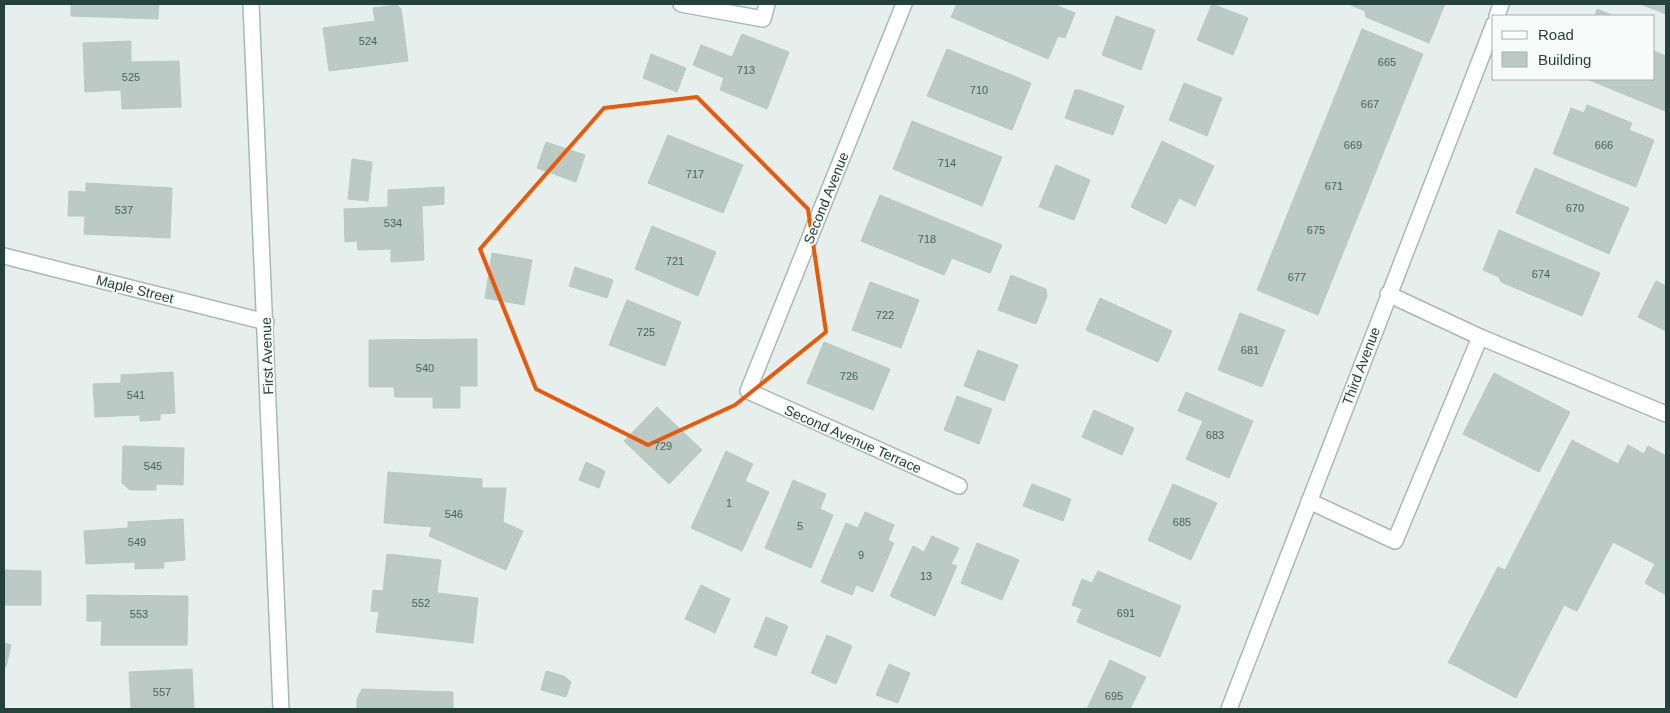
<svg xmlns="http://www.w3.org/2000/svg" width="1670" height="713" viewBox="0 0 1670 713" font-family="Arial,sans-serif">
	<style>
		.building { fill: #bbcac4; stroke: #b8c9c2 }
		.lines { fill: none; stroke-linecap: round; stroke-linejoin: round }
		.lane-casing { stroke: #a8b8b2; stroke-width: 18 }
		.street-casing { stroke: #a8b8b2; stroke-width: 18 }
		.secondary-casing { stroke: #a4bbb3; stroke-width: 18 }
		.lane { stroke: #fff; stroke-width: 15 }
		.street { stroke: #fff; stroke-width: 15 }
		.secondary { stroke: #fff; stroke-width: 15 }
		.marked { fill: none; stroke: #e8590c; stroke-width: 4; stroke-linejoin: round }
		.labels { text-anchor: middle; stroke-width: 4; stroke-linejoin: round; paint-order: stroke }
		.number-label { font-size: 11px; fill: #4a645c }
		.street-label { font-size: 14px; fill: #24423a; stroke: #f7fbf9 }
	</style>
	<rect width="100%" height="100%" fill="#e6efeb"/>
	<g class="building">
		<polygon points="71,4 159,4 158,19 71,16"/>
		<polygon points="957,4 1053,4 1075,13 1065,38 1058,36 1048,59 951,17"/>
		<polygon points="1212,4 1248,18 1233,55 1197,40"/>
		<polygon points="1348,4 1445,4 1429,43 1366,17 1365,11"/>
		<polygon points="1640,4 1666,4 1666,14"/>
		<polygon points="397,5 401,9 408,61 329,71 323,28 375,21 373,8"/>
		<polygon points="1597,9 1614,16 1595,16"/>
		<polygon points="1116,16 1155,30 1141,70 1102,55"/>
		<polygon points="1362,29 1423,54 1318,315 1257,290"/>
		<polygon points="742,34 789,52 767,109 720,90 724,78 693,65 701,45 732,57"/>
		<polygon points="131,41 131,62 179,61 181,107 122,109 121,90 85,92 83,43"/>
		<polygon points="947,49 1031,83 1012,130 927,96"/>
		<polygon points="1654,51 1666,56 1666,108 1665,111 1587,79 1654,79"/>
		<polygon points="651,54 686,68 677,92 643,78"/>
		<polygon points="1184,83 1222,98 1207,136 1169,120"/>
		<polygon points="1075,90 1080,90 1124,106 1113,135 1065,118"/>
		<polygon points="1587,105 1632,123 1629,130 1654,140 1636,187 1553,154 1571,108 1584,113"/>
		<polygon points="912,121 1002,157 982,206 893,169"/>
		<polygon points="668,135 743,165 723,213 648,183"/>
		<polygon points="1162,141 1214,166 1195,206 1179,198 1166,224 1131,207"/>
		<polygon points="546,142 585,155 576,182 537,168"/>
		<polygon points="352,159 372,162 368,201 348,199"/>
		<polygon points="1056,165 1090,180 1074,220 1039,207"/>
		<polygon points="1535,168 1629,208 1609,254 1516,213"/>
		<polygon points="86,183 172,188 170,238 84,234 85,216 68,216 69,191 86,192"/>
		<polygon points="444,187 444,204 422,206 424,260 391,262 391,249 358,250 357,241 345,242 344,209 388,207 388,190"/>
		<polygon points="880,195 1002,245 990,273 952,258 944,275 861,241"/>
		<polygon points="652,226 716,252 698,296 635,269"/>
		<polygon points="1499,230 1600,273 1582,316 1501,282 1499,277 1483,270"/>
		<polygon points="492,253 532,260 524,305 485,298"/>
		<polygon points="575,267 613,280 607,298 569,286"/>
		<polygon points="1011,275 1046,289 1047,296 1036,324 998,310"/>
		<polygon points="1656,281 1666,286 1666,331 1638,317"/>
		<polygon points="870,282 919,300 901,348 852,330"/>
		<polygon points="1100,298 1172,331 1158,362 1086,330"/>
		<polygon points="627,300 681,322 665,366 609,345"/>
		<polygon points="1240,313 1285,330 1262,387 1218,370"/>
		<polygon points="477,339 477,386 460,386 460,408 433,408 433,397 395,397 394,387 369,387 369,340"/>
		<polygon points="824,342 890,369 873,410 807,383"/>
		<polygon points="978,350 1018,365 1004,401 964,386"/>
		<polygon points="173,372 175,413 160,414 160,420 140,421 140,415 95,417 93,384 121,383 121,375"/>
		<polygon points="1494,373 1570,412 1539,472 1463,434"/>
		<polygon points="1186,392 1253,421 1229,478 1186,459 1203,421 1178,411"/>
		<polygon points="957,396 992,409 979,444 944,430"/>
		<polygon points="657,407 702,450 669,484 624,441"/>
		<polygon points="1094,410 1134,428 1122,455 1082,437"/>
		<polygon points="1572,440 1618,464 1628,445 1644,454 1648,446 1666,456 1666,595 1645,583 1655,564 1613,542 1577,611 1564,605 1516,698 1450,663 1448,663 1498,567 1505,570"/>
		<polygon points="123,446 184,448 183,485 156,484 156,490 130,490 122,483"/>
		<polygon points="726,451 753,464 745,481 769,492 742,551 691,528"/>
		<polygon points="586,462 603,470 605,472 599,488 579,480"/>
		<polygon points="388,472 482,479 482,488 506,488 503,522 523,531 506,570 429,536 432,527 384,523"/>
		<polygon points="793,480 826,494 820,509 833,515 811,568 765,548"/>
		<polygon points="1032,484 1071,499 1063,521 1023,506"/>
		<polygon points="1173,484 1217,503 1191,560 1148,540"/>
		<polygon points="865,512 894,525 888,540 894,543 873,592 856,585 852,595 821,582 846,523 858,528"/>
		<polygon points="183,519 185,560 163,562 164,568 135,569 135,562 86,564 84,531 128,528 128,522"/>
		<polygon points="932,536 959,548 951,564 957,566 935,616 890,596 913,546 924,552"/>
		<polygon points="977,543 1019,560 1002,600 961,583"/>
		<polygon points="387,554 441,560 437,593 478,598 473,643 376,632 379,612 371,611 373,590 383,591"/>
		<polygon points="5,570 41,571 41,605 5,605"/>
		<polygon points="1098,571 1181,606 1160,657 1077,622 1082,609 1072,605 1082,579 1092,583"/>
		<polygon points="701,585 730,599 715,633 685,619"/>
		<polygon points="87,595 188,596 187,645 101,645 102,621 87,621"/>
		<polygon points="766,617 788,626 776,656 754,647"/>
		<polygon points="827,635 852,646 836,684 811,673"/>
		<polygon points="4,643 11,645 6,667 4,667"/>
		<polygon points="1110,660 1146,677 1130,709 1087,709"/>
		<polygon points="889,664 910,673 898,703 876,695"/>
		<polygon points="192,669 194,709 131,709 129,672"/>
		<polygon points="546,671 564,676 571,682 566,697 541,690"/>
		<polygon points="362,689 453,692 453,709 357,709 357,699"/>
	</g>
	<g class="lines">
		<defs>
			<g id="lane">
				<polyline points="681,4 763,19 767,4"/>
				<polyline points="1388,294 1480,337 1666,414"/>
				<polyline points="1309,501 1395,541 1480,337"/>
			</g>
			<g id="street">
				<polyline points="904,4 748,391 959,486"/>
				<polyline points="1497,16 1501,4"/>
				<polyline points="4,256 266,322"/>
				<polyline points="1229,709 1494,24"/>
			</g>
			<polyline id="secondary" points="251,4 281,709"/>
		</defs>
		<use href="#lane" class="lane-casing"/>
		<use href="#street" class="street-casing"/>
		<use href="#secondary" class="secondary-casing"/>
		<use href="#lane" class="lane"/>
		<use href="#street" class="street"/>
		<use href="#secondary" class="secondary"/>
	</g>
	<path class="marked" d="M 697,97 L 808,209 L 826,332 L 735,405 L 648,445 L 536,389 L 480,249 L 604,108 Z"/>
	<g class="labels">
		<g class="number-label">
			<text x="368" y="45">524</text>
			<text x="1387" y="66">665</text>
			<text x="746" y="74">713</text>
			<text x="131" y="81">525</text>
			<text x="979" y="94">710</text>
			<text x="1370" y="108">667</text>
			<text x="1353" y="149">669</text>
			<text x="1604" y="149">666</text>
			<text x="947" y="167">714</text>
			<text x="695" y="178">717</text>
			<text x="1334" y="190">671</text>
			<text x="1575" y="212">670</text>
			<text x="124" y="214">537</text>
			<text x="393" y="227">534</text>
			<text x="1316" y="234">675</text>
			<text x="927" y="243">718</text>
			<text x="675" y="265">721</text>
			<text x="1541" y="278">674</text>
			<text x="1297" y="281">677</text>
			<text x="885" y="319">722</text>
			<text x="646" y="336">725</text>
			<text x="1250" y="354">681</text>
			<text x="425" y="372">540</text>
			<text x="849" y="380">726</text>
			<text x="136" y="399">541</text>
			<text x="1215" y="439">683</text>
			<text x="663" y="450">729</text>
			<text x="153" y="470">545</text>
			<text x="729" y="507">1</text>
			<text x="454" y="518">546</text>
			<text x="1182" y="526">685</text>
			<text x="800" y="530">5</text>
			<text x="137" y="546">549</text>
			<text x="861" y="559">9</text>
			<text x="926" y="580">13</text>
			<text x="421" y="607">552</text>
			<text x="1126" y="617">691</text>
			<text x="139" y="618">553</text>
			<text x="162" y="696">557</text>
			<text x="1114" y="700">695</text>
		</g>
		<g class="street-label">
			<text transform="translate(826 198) rotate(-68)" y="5">Second Avenue</text>
			<text transform="translate(135 289) rotate(14)" y="5">Maple Street</text>
			<text transform="translate(267 356) rotate(-92)" y="5">First Avenue</text>
			<text transform="translate(1361 366) rotate(-69)" y="5">Third Avenue</text>
			<text transform="translate(853 439) rotate(24)" y="5">Second Avenue Terrace</text>
		</g>
	</g>
	<rect width="1670" height="713" fill="none" stroke="#24423a" stroke-width="10"/>
	<rect x="1492" y="15" width="162" height="65" fill="#f7fbf9" stroke="#a3b1ad"/>
	<rect x="1502" y="31" width="25" height="8" fill="#ffffff" stroke="#a3b1ad"/>
	<text x="1538" y="40" font-size="15" fill="#24423a">Road</text>
	<rect x="1502" y="52" width="25" height="15" fill="#bbcac4" stroke="#a3b1ad"/>
	<text x="1538" y="65" font-size="15" fill="#24423a">Building</text>
</svg>
